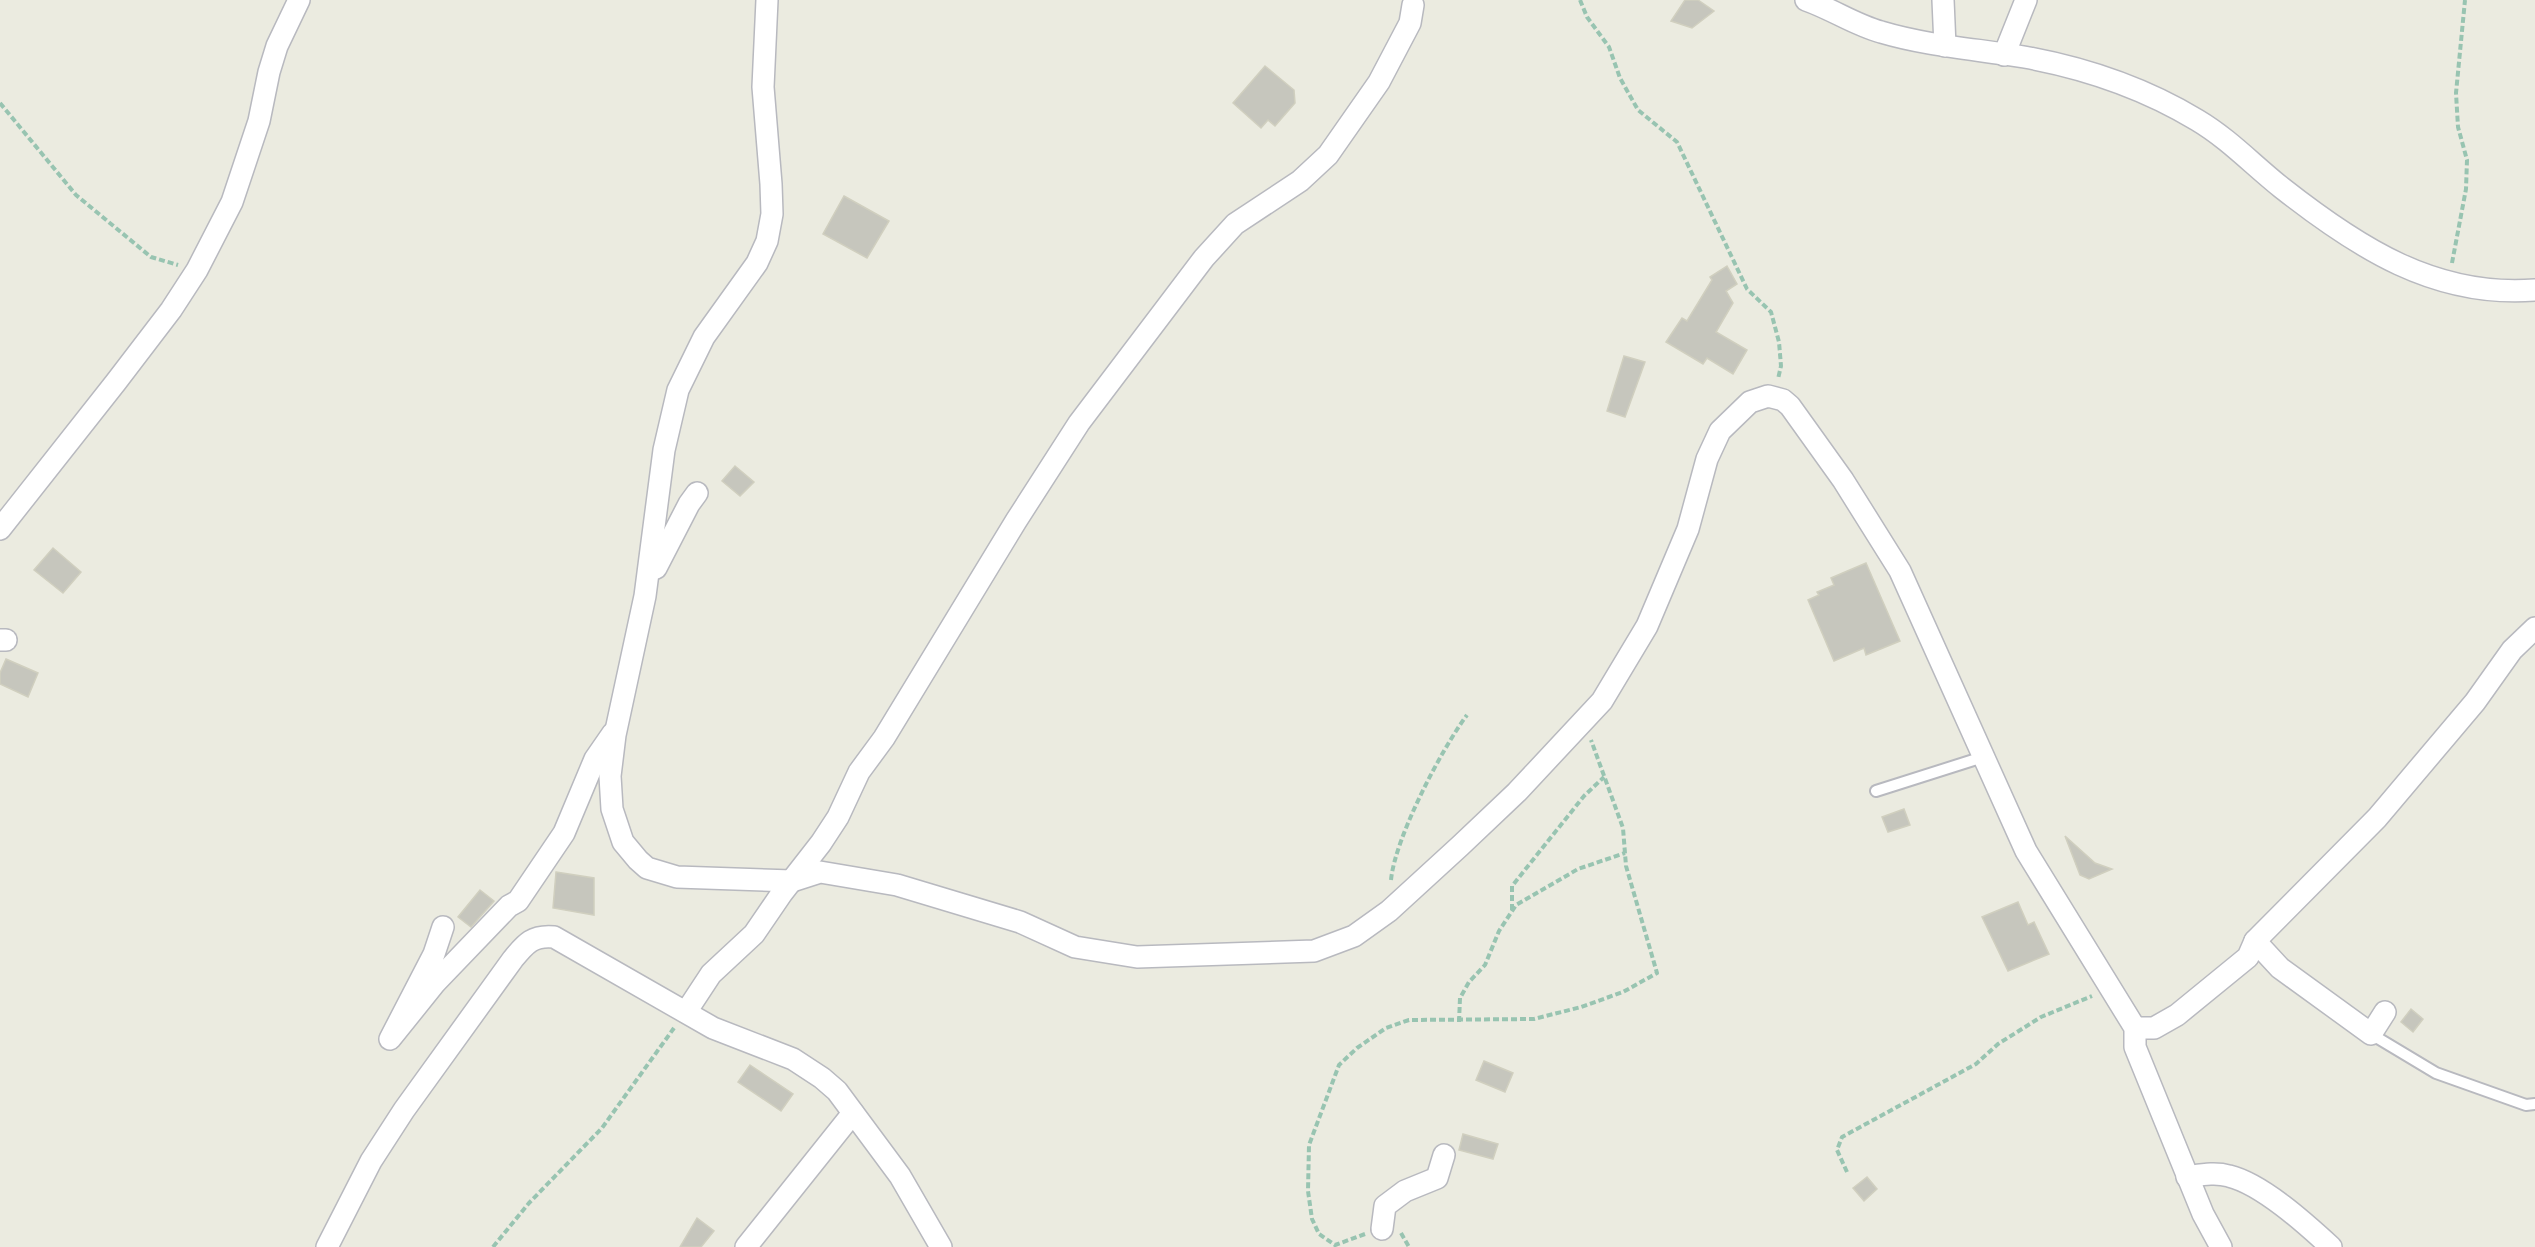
<svg xmlns="http://www.w3.org/2000/svg" width="2535" height="1247" viewBox="0 0 2535 1247" font-family="'Sofia Sans Condensed',sans-serif">
	<style>
		.building { fill: #c6c6bd; stroke: #d0cfbf; stroke-width: 1.5 }
		.lines { fill: none; stroke-linecap: round; stroke-linejoin: round }
		.service-casing { stroke: #b8b9bf; stroke-width: 14 }
		.minor-casing { stroke: #b8b9bf; stroke-width: 24 }
		.path { stroke: #98c4b1; stroke-width: 4; stroke-dasharray: 6 3; stroke-linecap: butt }
		.service { stroke: #fff; stroke-width: 10 }
		.minor { stroke: #fff; stroke-width: 21 }
	</style>
	<rect width="100%" height="100%" fill="#ebebe0"/>
	<g class="building">
		<polygon points="1685,0 1698,0 1714,11 1692,28 1671,21"/>
		<polygon points="1265,66 1294,90 1295,103 1275,126 1268,120 1261,128 1233,103"/>
		<polygon points="844,196 889,221 867,258 823,234"/>
		<polygon points="1727,266 1737,284 1726,291 1733,303 1716,332 1747,350 1733,374 1707,358 1703,364 1666,342 1682,318 1687,321 1712,280 1710,277"/>
		<polygon points="1624,356 1645,362 1625,417 1607,411"/>
		<polygon points="735,466 754,482 740,496 722,481"/>
		<polygon points="53,548 81,572 63,593 34,570"/>
		<polygon points="1866,563 1900,641 1866,655 1864,648 1834,661 1808,600 1819,595 1817,592 1834,585 1831,578"/>
		<polygon points="6,659 38,673 28,697 0,684 0,673"/>
		<polygon points="1904,809 1910,825 1888,832 1882,817"/>
		<polygon points="2065,836 2095,863 2112,869 2089,879 2080,875"/>
		<polygon points="556,872 594,878 594,915 553,908"/>
		<polygon points="480,890 494,901 471,927 458,917"/>
		<polygon points="2018,902 2028,925 2034,922 2049,954 2008,971 1982,917"/>
		<polygon points="2411,1009 2423,1019 2413,1032 2401,1022"/>
		<polygon points="1484,1061 1513,1073 1505,1092 1476,1080"/>
		<polygon points="750,1065 793,1094 781,1111 738,1082"/>
		<polygon points="1463,1134 1498,1144 1493,1159 1459,1150"/>
		<polygon points="1867,1177 1877,1189 1864,1201 1853,1188"/>
		<polygon points="697,1218 714,1231 701,1247 680,1247"/>
	</g>
	<g class="lines">
		<defs>
			<g id="service">
				<polyline points="1876,791 1983,757"/>
				<polyline points="2371,1034 2436,1073 2526,1105 2535,1104"/>
			</g>
			<g id="minor">
				<polyline points="767,0 763,87 771,184 772,214 767,241 757,263 704,337 678,390 664,450 645,596 615,735 610,776 612,809 623,842 638,860 647,868 677,877 792,881 820,872 897,885 1020,922 1075,947 1137,957 1314,951 1354,936 1389,911 1460,846 1517,792 1602,701 1647,626 1688,529 1707,459 1720,431 1750,402 1768,396 1783,400 1790,406 1843,480 1900,571 2026,851 2135,1028 2135,1047 2203,1214 2221,1247"/>
				<path d="M 1806,0 C 1832,9 1855,25 1881,32 C 1928,46 1976,49 2024,57 C 2085,68 2144,88 2197,120 C 2229,139 2253,165 2282,188 C 2357,247 2435,298 2535,290"/>
				<polyline points="1943,0 1945,46"/>
				<polyline points="2004,55 2026,0"/>
				<polyline points="0,529 116,382 171,310 197,270 232,202 259,121 269,72 277,46 299,0"/>
				<polyline points="656,568 689,504 697,493"/>
				<polyline points="0,640 6,640"/>
				<polyline points="443,927 434,954 390,1039 435,983 509,906 518,901 564,833 595,759 613,733"/>
				<polyline points="2255,941 2280,968 2371,1034 2385,1012"/>
				<polyline points="686,1012 711,974 754,934 782,893 821,843 838,817 859,772 884,738 1016,521 1079,423 1204,258 1235,224 1300,181 1328,155 1379,82 1410,23 1413,5"/>
				<polyline points="2135,1028 2154,1028 2177,1015 2248,957 2255,941 2377,818 2475,702 2512,650 2535,628"/>
				<path d="M 2187,1177 C 2201,1175 2215,1172 2229,1176 C 2262,1184 2306,1224 2331,1247"/>
				<polyline points="1382,1229 1385,1206 1405,1191 1437,1178 1444,1155"/>
				<path d="M 327,1247 L 371,1161 L 404,1110 L 513,959 C 526,943 533,935 554,937 L 713,1028 L 793,1059 L 822,1078 L 837,1091 L 900,1176 L 941,1247"/>
				<polyline points="746,1247 853,1113"/>
			</g>
		</defs>
		<use href="#service" class="service-casing"/>
		<use href="#minor" class="minor-casing"/>
		<g class="path">
			<polyline points="1580,0 1587,17 1609,47 1620,78 1638,110 1677,142 1747,289 1771,312 1779,342 1781,366 1778,379"/>
			<polyline points="0,103 76,195 151,257 178,265"/>
			<polyline points="2452,263 2466,189 2467,160 2458,127 2456,93 2465,0"/>
			<path d="M 1391,880 C 1395,838 1441,750 1467,715"/>
			<polyline points="1512,910 1512,886 1584,796 1604,777"/>
			<polyline points="1459,1022 1460,998 1469,982 1485,965 1499,931 1516,905 1578,869 1625,853"/>
			<polyline points="1847,1172 1837,1150 1842,1137 1976,1064 1998,1044 2041,1017 2092,996"/>
			<polyline points="1401,1233 1409,1247"/>
			<polyline points="1365,1234 1335,1245 1319,1234 1312,1219 1308,1191 1309,1145 1339,1065 1357,1048 1386,1028 1409,1020 1534,1019 1581,1007 1623,992 1657,973 1626,866 1623,828 1591,740"/>
			<polyline points="493,1247 529,1203 602,1128 674,1028"/>
		</g>
		<use href="#service" class="service"/>
		<use href="#minor" class="minor"/>
	</g>
</svg>
